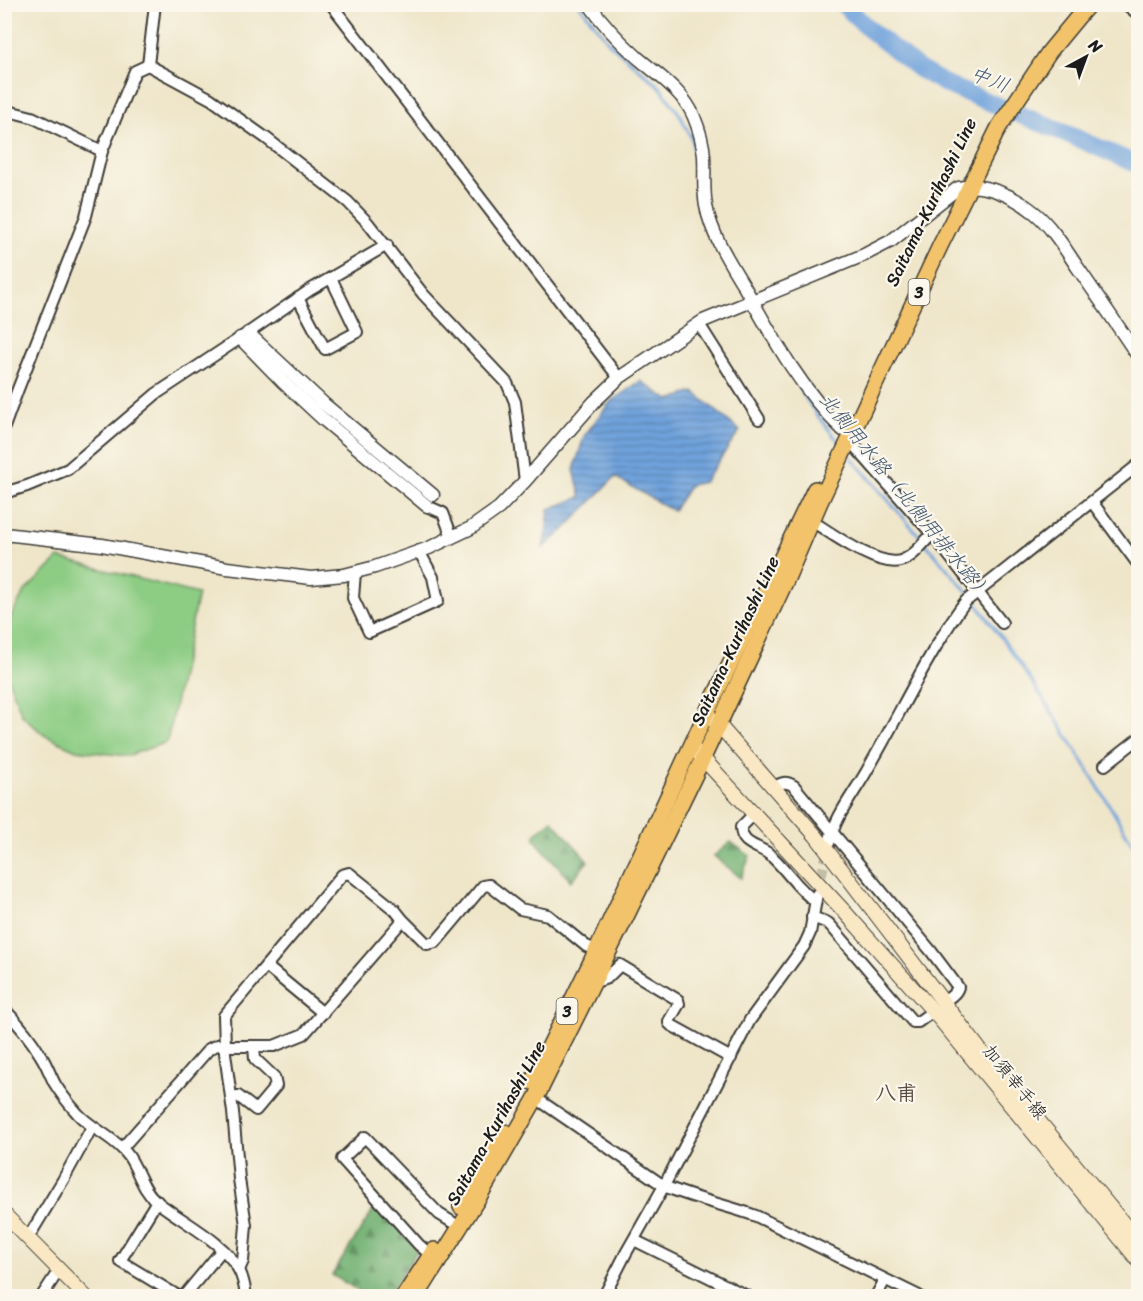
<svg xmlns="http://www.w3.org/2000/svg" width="1143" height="1301" viewBox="0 0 1143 1301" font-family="Sriracha,'Klee One',sans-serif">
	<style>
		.green { fill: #8ccc83; stroke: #547450; stroke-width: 1.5 }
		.forest { fill: url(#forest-firs); stroke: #466646; stroke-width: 1.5 }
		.water { fill: url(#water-rules); stroke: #465f7c; stroke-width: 1.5 }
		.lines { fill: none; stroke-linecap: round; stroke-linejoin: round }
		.stream { stroke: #70a2db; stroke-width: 3 }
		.river { stroke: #70a2db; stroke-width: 18 }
		.minor-tunnel { stroke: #c5bea7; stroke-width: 10; stroke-dasharray: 10 5; stroke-linecap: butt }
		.minor-casing { stroke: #3c3a36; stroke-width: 14 }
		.tertiary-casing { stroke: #3c3a36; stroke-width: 15 }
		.secondary-casing { stroke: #3c3a36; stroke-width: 16 }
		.primary-casing { stroke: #3c3a36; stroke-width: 18 }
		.minor { stroke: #fff; stroke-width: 10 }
		.tertiary { stroke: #fff; stroke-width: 12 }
		.secondary { stroke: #fae7c3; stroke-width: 14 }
		.primary { stroke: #f2c36a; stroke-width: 15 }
		.rail { stroke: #1c1c1c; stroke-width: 3; stroke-dasharray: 9 4.5; stroke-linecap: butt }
		.labels { text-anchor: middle; stroke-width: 4.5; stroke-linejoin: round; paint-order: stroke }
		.shield { fill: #fbf7ec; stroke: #5f5e5a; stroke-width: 1.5 }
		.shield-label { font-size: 16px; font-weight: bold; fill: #1c1c1c }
		.street-label { font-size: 18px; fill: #1c1c1c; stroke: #fbf7ec }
		.water-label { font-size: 20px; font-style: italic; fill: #425872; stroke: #fbf7ec }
		.quarter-label { font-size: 21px; font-weight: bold; fill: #5b4a41; stroke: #fbf7ec }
	</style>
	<defs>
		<pattern id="forest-firs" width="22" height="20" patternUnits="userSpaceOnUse" patternTransform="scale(1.5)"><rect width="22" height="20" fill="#71b071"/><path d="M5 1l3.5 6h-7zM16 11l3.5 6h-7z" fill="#5c8e5c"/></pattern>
		<pattern id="water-rules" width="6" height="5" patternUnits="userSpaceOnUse" patternTransform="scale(1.5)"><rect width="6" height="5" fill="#70a2db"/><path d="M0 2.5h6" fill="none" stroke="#5b83b1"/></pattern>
	</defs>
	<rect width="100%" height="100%" fill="#fbf7ec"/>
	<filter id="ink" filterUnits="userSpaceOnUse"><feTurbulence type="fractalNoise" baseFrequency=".0167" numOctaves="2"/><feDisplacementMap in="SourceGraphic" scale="12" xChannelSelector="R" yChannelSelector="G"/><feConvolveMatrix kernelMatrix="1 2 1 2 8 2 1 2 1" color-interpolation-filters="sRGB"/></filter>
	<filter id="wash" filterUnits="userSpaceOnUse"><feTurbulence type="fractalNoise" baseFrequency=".008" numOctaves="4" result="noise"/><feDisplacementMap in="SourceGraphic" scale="24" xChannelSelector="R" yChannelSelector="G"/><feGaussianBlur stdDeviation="1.35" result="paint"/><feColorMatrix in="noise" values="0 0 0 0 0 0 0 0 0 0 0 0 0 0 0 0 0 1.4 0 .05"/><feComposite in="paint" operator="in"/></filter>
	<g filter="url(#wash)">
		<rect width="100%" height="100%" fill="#efe6ca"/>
		<polygon class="green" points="59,558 198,594 167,742 127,756 76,750 44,735 22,715 5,671 5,646 10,618 25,591"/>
		<g class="forest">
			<polygon points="552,820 588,861 571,881 535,840 535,834"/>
			<polygon points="731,842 750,856 741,878 714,856"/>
			<polygon points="377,1204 418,1249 388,1296 367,1296 332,1275"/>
		</g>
		<polygon class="water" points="641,381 669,400 694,392 740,431 704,482 690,485 673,511 615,477 563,531 543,548 547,530 549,509 581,497 574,470 584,436 611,401"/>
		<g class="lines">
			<g class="stream">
				<polyline points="579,4 610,44 660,87 680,115 692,139 696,177 695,195 705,227 712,241"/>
				<polyline points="801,391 817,415 842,446"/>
				<polyline points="848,454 922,539"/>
				<polyline points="926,544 969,594"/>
				<path d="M 973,599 C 1035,680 1086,766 1138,853"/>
			</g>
			<polyline class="river" points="843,4 870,30 919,69 947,85 1072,136 1138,165"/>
		</g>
	</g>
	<g filter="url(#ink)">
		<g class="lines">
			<polyline class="minor-tunnel" points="818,891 828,847"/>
			<defs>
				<g id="minor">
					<polyline points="331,4 619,378"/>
					<polyline points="1126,4 1138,14"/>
					<polyline points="148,65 211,99 266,138 348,202 368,223 423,294 507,383 515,402 525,481"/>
					<polyline points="148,65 155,4"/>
					<polyline points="4,110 32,117 102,151"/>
					<polyline points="298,298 325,349 357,332 331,278"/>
					<polyline points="699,324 759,419"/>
					<polyline points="4,427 18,389 86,216 102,151 135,71 148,65"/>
					<polyline points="849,440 932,534 1002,623"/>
					<polyline points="4,493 27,486 68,469 156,394 248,333 310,290 387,245"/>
					<polyline points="1092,502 1138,564"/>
					<polyline points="427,506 443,513 452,537"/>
					<path d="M 812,521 C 831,533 877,567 900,561 C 913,558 923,543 932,534"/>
					<polyline points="355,572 353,598 369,632 438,601 433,577 419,551"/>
					<polyline points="1105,765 1138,739"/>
					<path d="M 774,788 C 781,782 786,781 794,786 L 931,951 L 958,987 C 956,994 949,998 943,1002"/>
					<path d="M 754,814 L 741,827 C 741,845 757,845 769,854 C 786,868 797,889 815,901"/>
					<path d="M 829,843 C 836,814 855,793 869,767 C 893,726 913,684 938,643 C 947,629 955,614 966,601 L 1138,465"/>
					<polyline points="812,917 828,923 831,926 913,1022 918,1022 933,1011"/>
					<polyline points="403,920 395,910 349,873 342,875 224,1016 225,1046 274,1046 304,1034 403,920 427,944 436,942 483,886 489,885 520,909 548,915 586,946 596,950"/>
					<polyline points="266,966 323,1013"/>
					<polyline points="592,983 607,978 620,965 678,1000 679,1004 669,1021 669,1023 671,1025 731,1058"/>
					<path d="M 4,1009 C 18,1023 31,1039 41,1056 C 47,1065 50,1075 55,1084 C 61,1094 70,1105 78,1114 C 92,1129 115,1138 127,1154 C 138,1168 141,1188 155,1200 C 180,1221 224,1241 239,1270 C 243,1278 245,1288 246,1296"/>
					<polyline points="231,1097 238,1096 256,1110 276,1086 274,1077 255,1059 254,1046"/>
					<path d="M 536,1098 L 664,1186 C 694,1199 726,1205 756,1216 L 919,1296"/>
					<polyline points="122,1148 209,1049 217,1045 225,1046 225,1053 233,1112 239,1179 246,1225 243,1261 239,1270"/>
					<polyline points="157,1201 120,1261 178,1296"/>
					<polyline points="28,1238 63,1180 92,1127"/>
					<polyline points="634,1240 747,1296"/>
					<polyline points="431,1255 419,1245 342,1159 365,1137 439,1214 452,1222"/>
					<polyline points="42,1296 59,1270"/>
					<polyline points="184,1296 222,1250"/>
					<polyline points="604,1296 626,1253 664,1186 750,1020 804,946 810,933 817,894"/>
					<polyline points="876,1296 885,1280"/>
				</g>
				<g id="tertiary">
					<path d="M 589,4 C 603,24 620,42 638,58 C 658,75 684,92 694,117 C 699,129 703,143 704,156 C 705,173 703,190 706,206 C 712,236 730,263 745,288 C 773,338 801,390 843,430"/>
					<polyline points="248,333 324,404 433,495"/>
					<polyline points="240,338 283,382 324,420 427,506"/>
					<path d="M 4,534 L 102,545 L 227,568 L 311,578 L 344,575 L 375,567 L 429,548 L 471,528 L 499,508 L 525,481 L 594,402 L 619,378 L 703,321 L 864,255 L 891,241 L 958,188 C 985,182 1014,196 1035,213 C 1052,227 1065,249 1078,268 C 1098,297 1118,326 1138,356"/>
				</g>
				<g id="secondary">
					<polyline points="706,714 718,724 816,836 980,1050 1138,1241"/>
					<polyline points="697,752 842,909 934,1012 1138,1260"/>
					<polyline points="4,1214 85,1296"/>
				</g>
				<g id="primary">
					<polyline points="532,1082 591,962 706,714 815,489"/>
					<polyline points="461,1207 505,1132"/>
					<polyline points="404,1296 434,1250"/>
					<polyline points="417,1296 480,1195 536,1098 623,923 703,758 788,576 820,502 940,246 999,127 1049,52 1077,18 1089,4"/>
				</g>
			</defs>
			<use href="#minor" class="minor-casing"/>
			<use href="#tertiary" class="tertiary-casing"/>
			<use href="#secondary" class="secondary-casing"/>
			<use href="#primary" class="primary-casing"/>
			<use href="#minor" class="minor"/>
			<use href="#tertiary" class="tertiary"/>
			<use href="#secondary" class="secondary"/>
			<use href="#primary" class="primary"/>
			<polyline class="rail" points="1133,1296 1138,1291"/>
		</g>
	</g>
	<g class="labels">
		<g class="shield">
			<rect x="908.5" y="279" width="21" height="26" rx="4.5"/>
			<rect x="556.5" y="998" width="21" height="26" rx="4.5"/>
		</g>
		<g class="shield-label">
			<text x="919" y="298">3</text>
			<text x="567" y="1017">3</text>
		</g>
		<g class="street-label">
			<text transform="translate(931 202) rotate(-64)" y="6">Saitama-Kurihashi Line</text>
			<text transform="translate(735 641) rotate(-65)" y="6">Saitama-Kurihashi Line</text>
			<text transform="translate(1015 1082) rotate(51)" y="6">加須幸手線</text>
			<text transform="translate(496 1123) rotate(-61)" y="6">Saitama-Kurihashi Line</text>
		</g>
		<g class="water-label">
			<text transform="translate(990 79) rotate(22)" y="7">中川</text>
			<text transform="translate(906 496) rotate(51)" y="7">北側用水路（北側用排水路）</text>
		</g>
		<g class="quarter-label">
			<text x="896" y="1100">八甫</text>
		</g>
	</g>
	<rect width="1143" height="1301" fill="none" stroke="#fbf7ec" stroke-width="24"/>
	<g transform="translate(1086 57) rotate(41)" stroke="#fbf7ec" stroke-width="4.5" paint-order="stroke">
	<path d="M0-4.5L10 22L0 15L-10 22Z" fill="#1c1c1c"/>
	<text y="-9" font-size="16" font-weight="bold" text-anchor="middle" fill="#1c1c1c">N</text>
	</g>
</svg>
